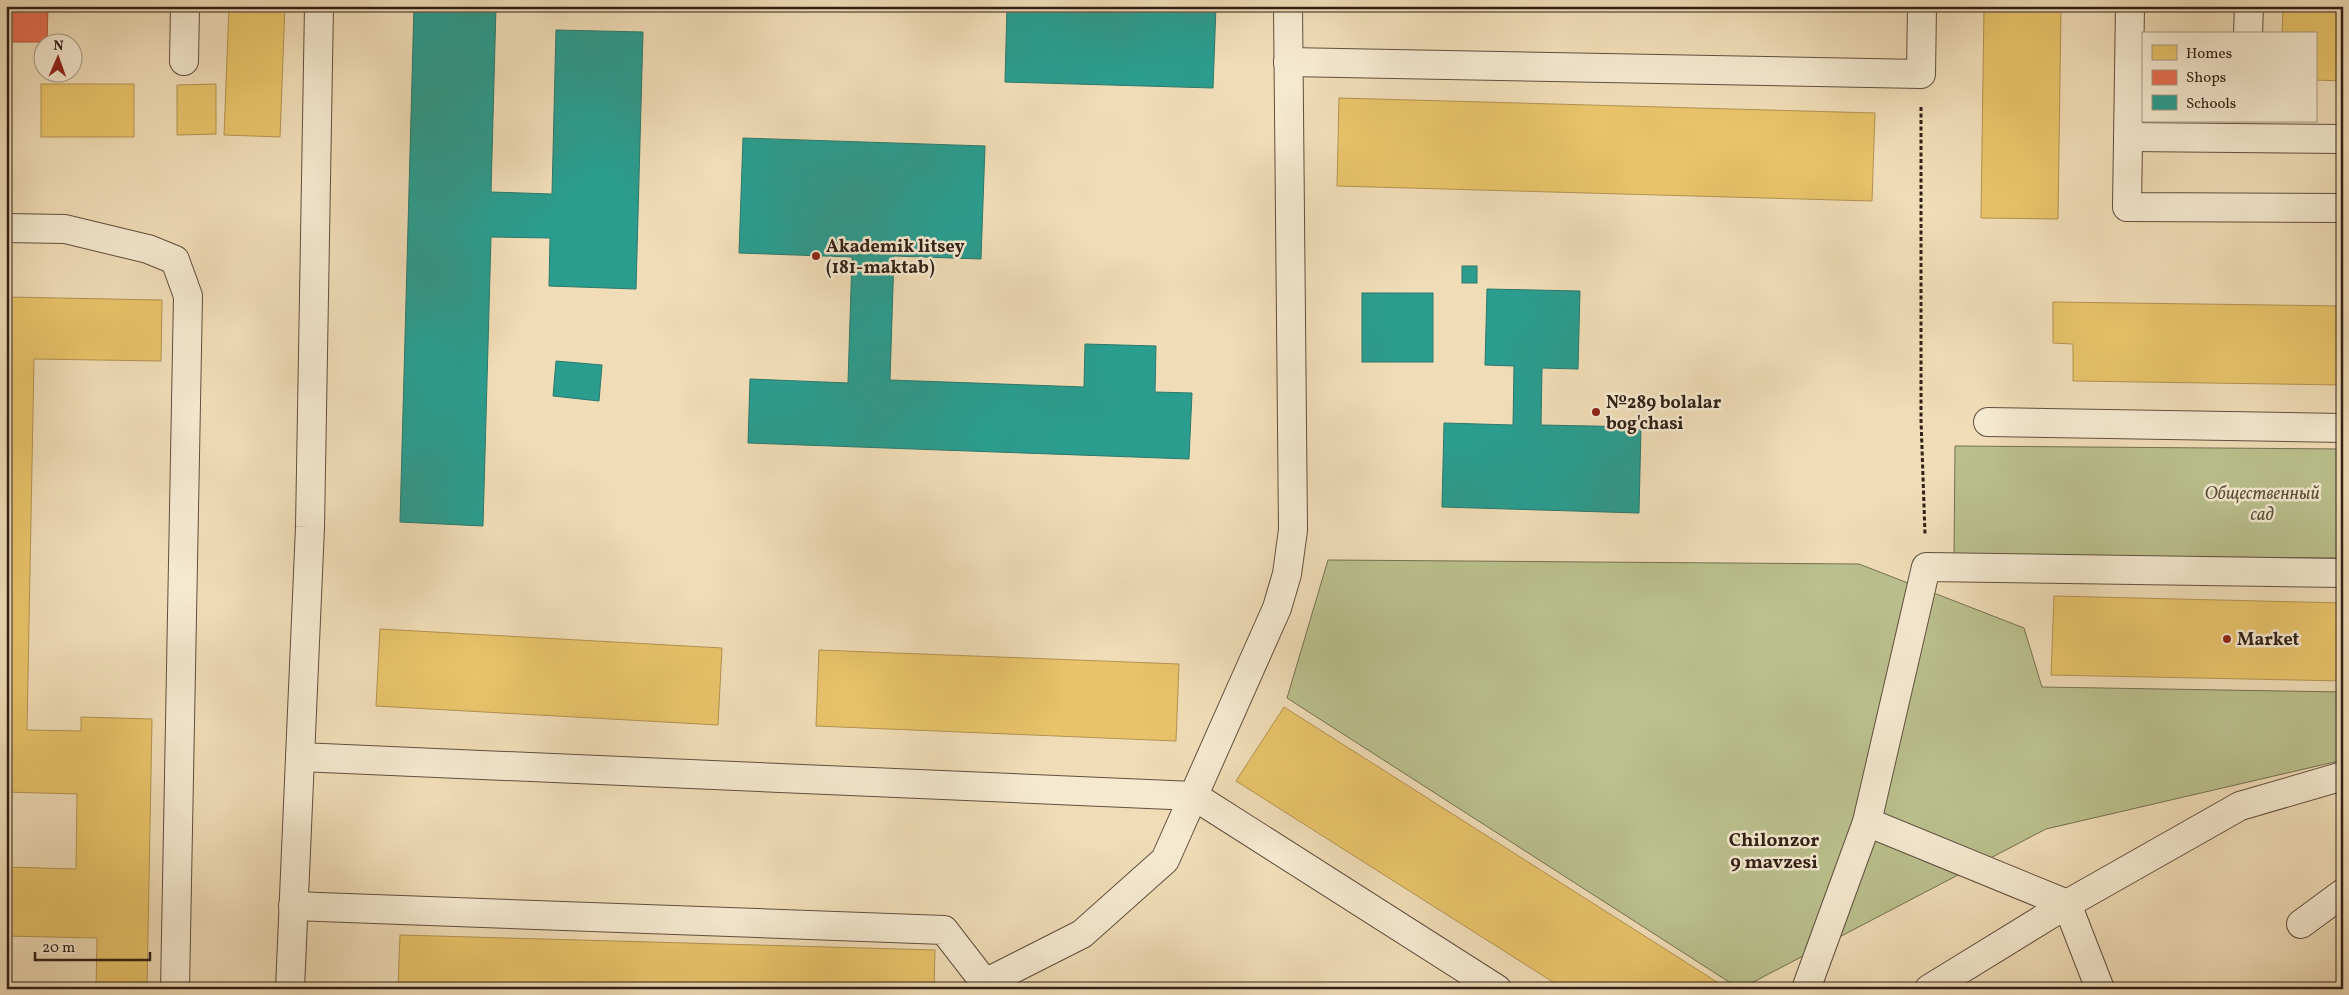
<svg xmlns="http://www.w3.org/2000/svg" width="2349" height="995" viewBox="0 0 2349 995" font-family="Vollkorn,serif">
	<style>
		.green { fill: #bac18e; stroke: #767052 }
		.homes { fill: #e9c46a; stroke: #b29351 }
		.shops { fill: #e76f51; stroke: #b05740 }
		.schools { fill: #2a9d8f; stroke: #2c786b }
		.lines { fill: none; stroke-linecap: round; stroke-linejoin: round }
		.minor-casing { stroke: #614f3f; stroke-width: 30 }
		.path { stroke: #312017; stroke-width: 3; stroke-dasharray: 4 2.5; stroke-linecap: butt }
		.minor { stroke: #f5e9d0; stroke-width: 28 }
		.poi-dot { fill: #8f2418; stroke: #f5e9d0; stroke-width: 2 }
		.labels { text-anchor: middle; stroke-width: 5; stroke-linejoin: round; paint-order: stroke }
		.poi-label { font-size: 18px; font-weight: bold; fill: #312017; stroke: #f5e9d0; text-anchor: start }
		.park-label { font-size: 18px; font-style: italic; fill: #5a503b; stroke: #f5e9d0 }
		.neighbourhood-label { font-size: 19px; font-weight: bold; fill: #312017; stroke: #f5e9d0 }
	</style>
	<rect width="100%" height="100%" fill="#f0ddb7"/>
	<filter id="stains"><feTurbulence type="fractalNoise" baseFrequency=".004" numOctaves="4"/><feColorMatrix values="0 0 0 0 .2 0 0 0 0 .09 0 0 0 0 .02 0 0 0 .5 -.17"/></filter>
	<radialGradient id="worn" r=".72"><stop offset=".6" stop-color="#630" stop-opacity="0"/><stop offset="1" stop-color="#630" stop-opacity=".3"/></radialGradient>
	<g class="green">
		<polygon points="1955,446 2343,449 2343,558 1954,555"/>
		<polygon points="1328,560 1859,564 2024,628 2042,687 2343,692 2343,760 2046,829 1740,989 1287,698"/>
	</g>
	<g class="homes">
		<polygon points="229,6 285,6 280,137 224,135"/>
		<polygon points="1984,6 2061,6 2058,219 1981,218"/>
		<polygon points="2283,6 2343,6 2343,81 2315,80 2315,34 2282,34"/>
		<rect x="41" y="84" width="93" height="53"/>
		<polygon points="216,84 216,134 177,135 177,85"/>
		<polygon points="1339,98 1875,113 1872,201 1337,186"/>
		<polygon points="6,297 162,300 161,361 34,359 27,730 81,731 81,717 152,719 147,989 96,989 97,938 6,936 6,867 76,869 77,794 6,792"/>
		<polygon points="2053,302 2343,306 2343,385 2073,381 2073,344 2053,343"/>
		<polygon points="2054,596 2343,603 2343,681 2051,675"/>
		<polygon points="380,629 722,648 718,725 376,706"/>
		<polygon points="819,650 1179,664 1176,741 816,726"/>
		<polygon points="1284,707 1728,989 1564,989 1236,781"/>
		<polygon points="400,935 935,950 934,989 398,989"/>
	</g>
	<polygon class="shops" points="6,6 48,6 47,42 6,42"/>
	<g class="schools">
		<polygon points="414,6 496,6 491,192 552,194 556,30 643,32 636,289 549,286 550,238 491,237 483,526 400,522"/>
		<polygon points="1007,6 1216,6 1213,88 1005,82"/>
		<polygon points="743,138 985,146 981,259 894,256 890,380 1084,387 1085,344 1156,346 1155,392 1192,393 1189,459 748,443 750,379 848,383 852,257 739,253"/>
		<rect x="1462" y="266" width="15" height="17"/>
		<polygon points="1487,289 1580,291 1578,369 1542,368 1541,425 1641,427 1639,513 1442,507 1444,423 1513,425 1514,366 1485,365"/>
		<rect x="1362" y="293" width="71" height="69"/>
		<polygon points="556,361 602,365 599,401 553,396"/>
	</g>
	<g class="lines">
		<defs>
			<g id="minor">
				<polyline points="2130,6 2127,207 2343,208"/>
				<polyline points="2248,34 2249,6"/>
				<polyline points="184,61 185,6"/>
				<polyline points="1288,62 1921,74 1922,6"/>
				<polyline points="2128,137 2343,139"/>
				<polyline points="6,228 65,229 148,249 175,260 188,296 175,989"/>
				<polyline points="1988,422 2343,428"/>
				<polyline points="300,757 1194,796 1497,989"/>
				<polyline points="293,906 944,930 985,983 985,989"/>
				<polyline points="2301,924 2343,893"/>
				<polyline points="985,983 1082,934 1165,860 1277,608 1287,574 1293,530 1288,6"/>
				<polyline points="290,989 310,527 319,6"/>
				<polyline points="1806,989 1867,822"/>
				<polyline points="1929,989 2067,904 2240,806 2343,776"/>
				<polyline points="2100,989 2067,904 1867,822 1926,567 2343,573"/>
			</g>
		</defs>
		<use href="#minor" class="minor-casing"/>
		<polyline class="path" points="1921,107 1921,420 1925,534"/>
		<use href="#minor" class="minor"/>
	</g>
	<g class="poi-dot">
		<circle cx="816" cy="256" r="5"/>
		<circle cx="1596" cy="412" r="5"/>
		<circle cx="2227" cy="639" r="5"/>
	</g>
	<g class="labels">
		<g class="poi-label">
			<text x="826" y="252">Akademik litsey<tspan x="826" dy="21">(181-maktab)</tspan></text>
			<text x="1606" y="408">№289 bolalar<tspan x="1606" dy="21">bog'chasi</tspan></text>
			<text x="2237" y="645">Market</text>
		</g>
		<g class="park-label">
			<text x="2262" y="499">Общественный<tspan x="2262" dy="21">сад</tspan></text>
		</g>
		<g class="neighbourhood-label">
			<text x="1774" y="846">Chilonzor<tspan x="1774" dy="22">9 mavzesi</tspan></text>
		</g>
	</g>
	<rect width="2349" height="995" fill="none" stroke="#f0ddb7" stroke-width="25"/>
	<rect x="8" y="8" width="2334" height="980" fill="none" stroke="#312017" stroke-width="2.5"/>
	<rect x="12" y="12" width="2324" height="970" fill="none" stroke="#312017"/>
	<rect x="2142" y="32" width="175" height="90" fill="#f5e9d0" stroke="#a79986"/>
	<rect x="2152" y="45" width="25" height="15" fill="#e9c46a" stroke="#a79986"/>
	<text x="2186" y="58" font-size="15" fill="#312017">Homes</text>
	<rect x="2152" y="70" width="25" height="15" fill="#e76f51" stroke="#a79986"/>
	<text x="2186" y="82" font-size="15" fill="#312017">Shops</text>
	<rect x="2152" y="95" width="25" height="15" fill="#2a9d8f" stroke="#a79986"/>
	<text x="2186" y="108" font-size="15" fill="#312017">Schools</text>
	<g transform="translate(58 58) rotate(2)"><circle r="24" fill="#f5e9d0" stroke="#a79986"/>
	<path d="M0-4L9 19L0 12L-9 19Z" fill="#8f2418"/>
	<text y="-8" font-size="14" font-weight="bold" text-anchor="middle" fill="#312017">N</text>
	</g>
	<path d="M35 952v8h115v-8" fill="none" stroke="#312017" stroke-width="2.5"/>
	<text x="42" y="952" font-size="15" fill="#312017" stroke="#f5e9d0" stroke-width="4" paint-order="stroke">20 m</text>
	<rect width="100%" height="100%" filter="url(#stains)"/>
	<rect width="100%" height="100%" fill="url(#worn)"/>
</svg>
